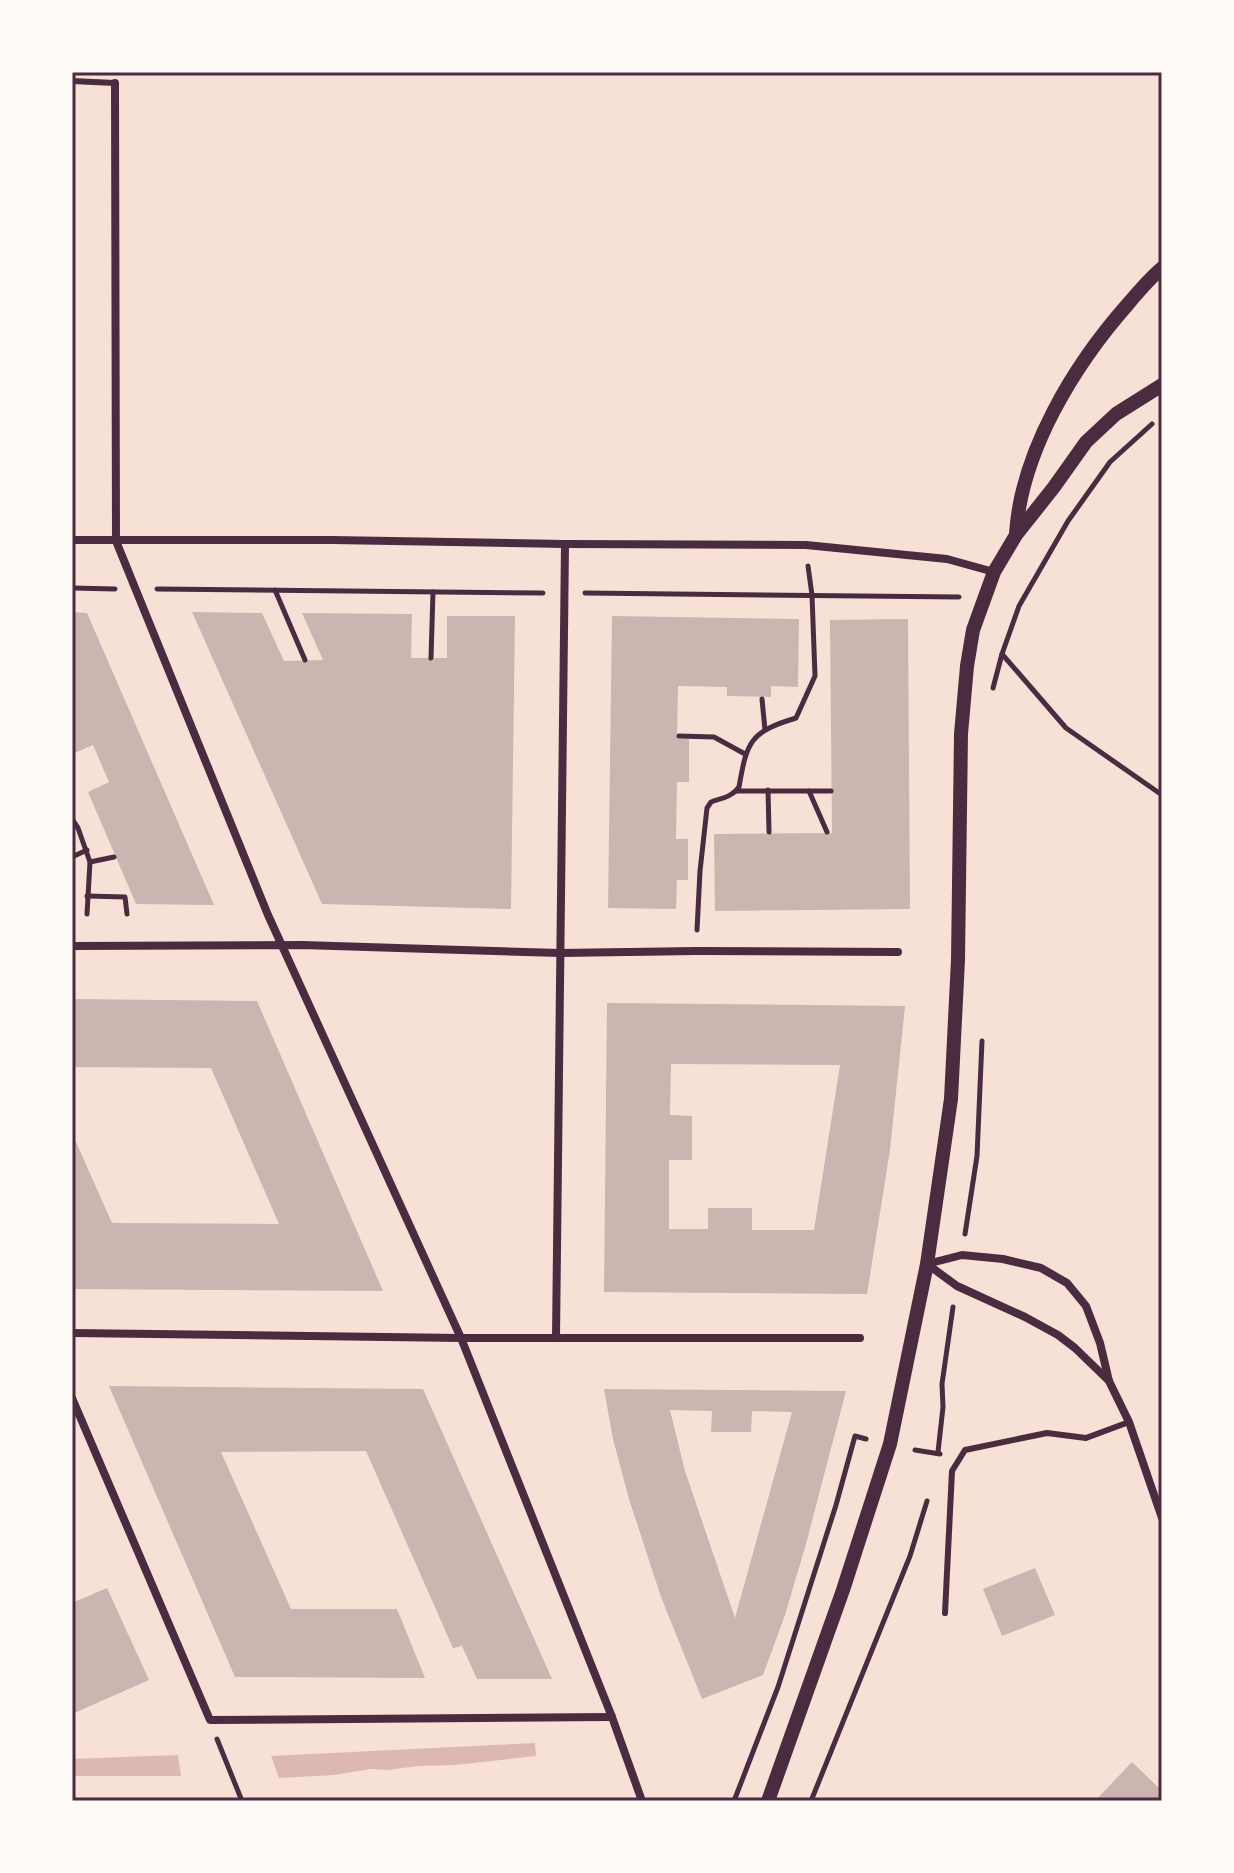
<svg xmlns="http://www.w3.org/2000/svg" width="1234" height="1873" viewBox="0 0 1234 1873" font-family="Cabin,sans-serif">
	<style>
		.water { fill: #dcb8b0 }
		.building { fill: #ccb4b1; fill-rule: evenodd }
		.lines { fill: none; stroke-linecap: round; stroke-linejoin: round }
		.path { stroke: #4a2c40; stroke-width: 5 }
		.service { stroke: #4a2c40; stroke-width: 6 }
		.minor { stroke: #4a2c40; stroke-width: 8 }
		.tertiary { stroke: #4a2c40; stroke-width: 14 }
		.neatline { fill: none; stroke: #4a2c40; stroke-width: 3 }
	</style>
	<rect width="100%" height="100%" fill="#f7e1d7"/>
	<g class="water">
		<polygon points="535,1743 536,1756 455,1765 418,1766 388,1770 371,1769 334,1775 279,1778 271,1756"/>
		<polygon points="178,1755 181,1776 72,1776 72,1759"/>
	</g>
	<g class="building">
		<polygon points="72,612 87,613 214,905 136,904 88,792 109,782 93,745 72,754"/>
		<polygon points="192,612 262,613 284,661 323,660 302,613 412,614 411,658 447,658 447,616 515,616 511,909 322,904"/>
		<polygon points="612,616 799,619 798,687 771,686 771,697 727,696 727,687 678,686 677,739 689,739 689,782 677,782 676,839 688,839 688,880 677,880 676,909 608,908"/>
		<polygon points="908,619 910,909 715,911 714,834 832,833 830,620"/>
		<polygon points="72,999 257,1001 383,1291 72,1289 72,1133 112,1223 279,1224 211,1068 72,1067"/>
		<path d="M 607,1003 L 905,1006 L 890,1150 L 867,1294 L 604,1292 ZM 671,1064 L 840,1065 L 814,1230 L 752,1230 L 752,1208 L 708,1208 L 708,1229 L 669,1229 L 669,1160 L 692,1160 L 692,1116 L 670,1115 Z"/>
		<polygon points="109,1386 423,1389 552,1679 477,1679 462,1646 453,1648 366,1451 221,1452 291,1609 397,1609 425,1678 235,1677"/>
		<path d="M 604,1389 L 846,1391 L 806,1544 L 785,1615 L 763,1675 L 702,1699 L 661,1597 L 629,1499 L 613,1439 ZM 670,1410 L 712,1411 L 711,1432 L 751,1432 L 752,1411 L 792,1412 L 735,1618 L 685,1471 Z"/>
		<polygon points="1035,1568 1055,1615 1002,1636 983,1589"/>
		<polygon points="107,1588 149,1680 72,1714 72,1603"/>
		<polygon points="1132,1762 1162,1791 1162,1801 1095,1801"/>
	</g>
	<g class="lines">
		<g class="path">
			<polyline points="72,588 115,589"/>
			<polyline points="157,589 543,593"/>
			<polyline points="275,590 305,660"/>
			<polyline points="585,593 959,597"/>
			<polyline points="1002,654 1066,728 1162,795"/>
			<polyline points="431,658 433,592"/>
			<polyline points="993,688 1002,654 1019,606 1068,521 1110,462 1152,424"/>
			<polyline points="762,699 765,730"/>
			<polyline points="679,736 714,737 745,754"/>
			<polyline points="768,790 769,832"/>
			<polyline points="737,791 831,791"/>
			<polyline points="809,791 827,832"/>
			<polyline points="72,819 78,828 90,862 87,914"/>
			<polyline points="72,857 87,850"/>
			<polyline points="90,862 114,857"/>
			<polyline points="87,896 125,897 127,914"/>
			<path d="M 697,930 L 700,871 L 707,808 L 711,802 C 722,798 732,797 739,787 C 747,741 750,732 796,718 L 815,676 L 812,595 L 808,566"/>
			<polyline points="965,1234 977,1156 982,1041"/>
			<polyline points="915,1450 940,1454"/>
			<polyline points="938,1452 943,1407 942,1384 953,1307"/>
			<polyline points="217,1739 242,1801"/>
			<polyline points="734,1801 778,1687 836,1505 855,1436 866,1439"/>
			<polyline points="811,1801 910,1556 927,1501"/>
		</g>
		<g class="service">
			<polyline points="72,81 115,83"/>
			<polyline points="945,1613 952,1471 965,1450 1047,1433 1086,1438 1129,1422"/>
		</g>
		<g class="minor">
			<polyline points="115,83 116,541 268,915 461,1338 612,1717 642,1801"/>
			<polyline points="72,540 332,540 565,544 806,545 947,559 994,572"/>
			<polyline points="72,946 302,945 560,953 696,951 898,952"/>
			<polyline points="927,1264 962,1255 1003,1259 1041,1268 1067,1283 1086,1306 1100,1343 1109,1381 1129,1422 1162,1518"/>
			<polyline points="927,1264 957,1286 1025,1317 1058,1335 1075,1348 1109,1381"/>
			<polyline points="72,1333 461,1338 860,1338"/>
			<polyline points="556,1337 565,544"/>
			<polyline points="72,1398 210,1720 612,1717"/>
		</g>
		<g class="tertiary">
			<path d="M 1016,534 C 1021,452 1074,365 1128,304 C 1139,291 1149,279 1162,268"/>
			<polyline points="768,1801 843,1590 890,1444 927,1264 951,1099 958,960 961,734 967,666 973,630 994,572 1016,535 1054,487 1086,442 1116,414 1162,385"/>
		</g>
	</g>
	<rect width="1234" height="1873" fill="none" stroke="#fffaf5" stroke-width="148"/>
	<rect x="74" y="74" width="1086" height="1725" class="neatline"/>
</svg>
